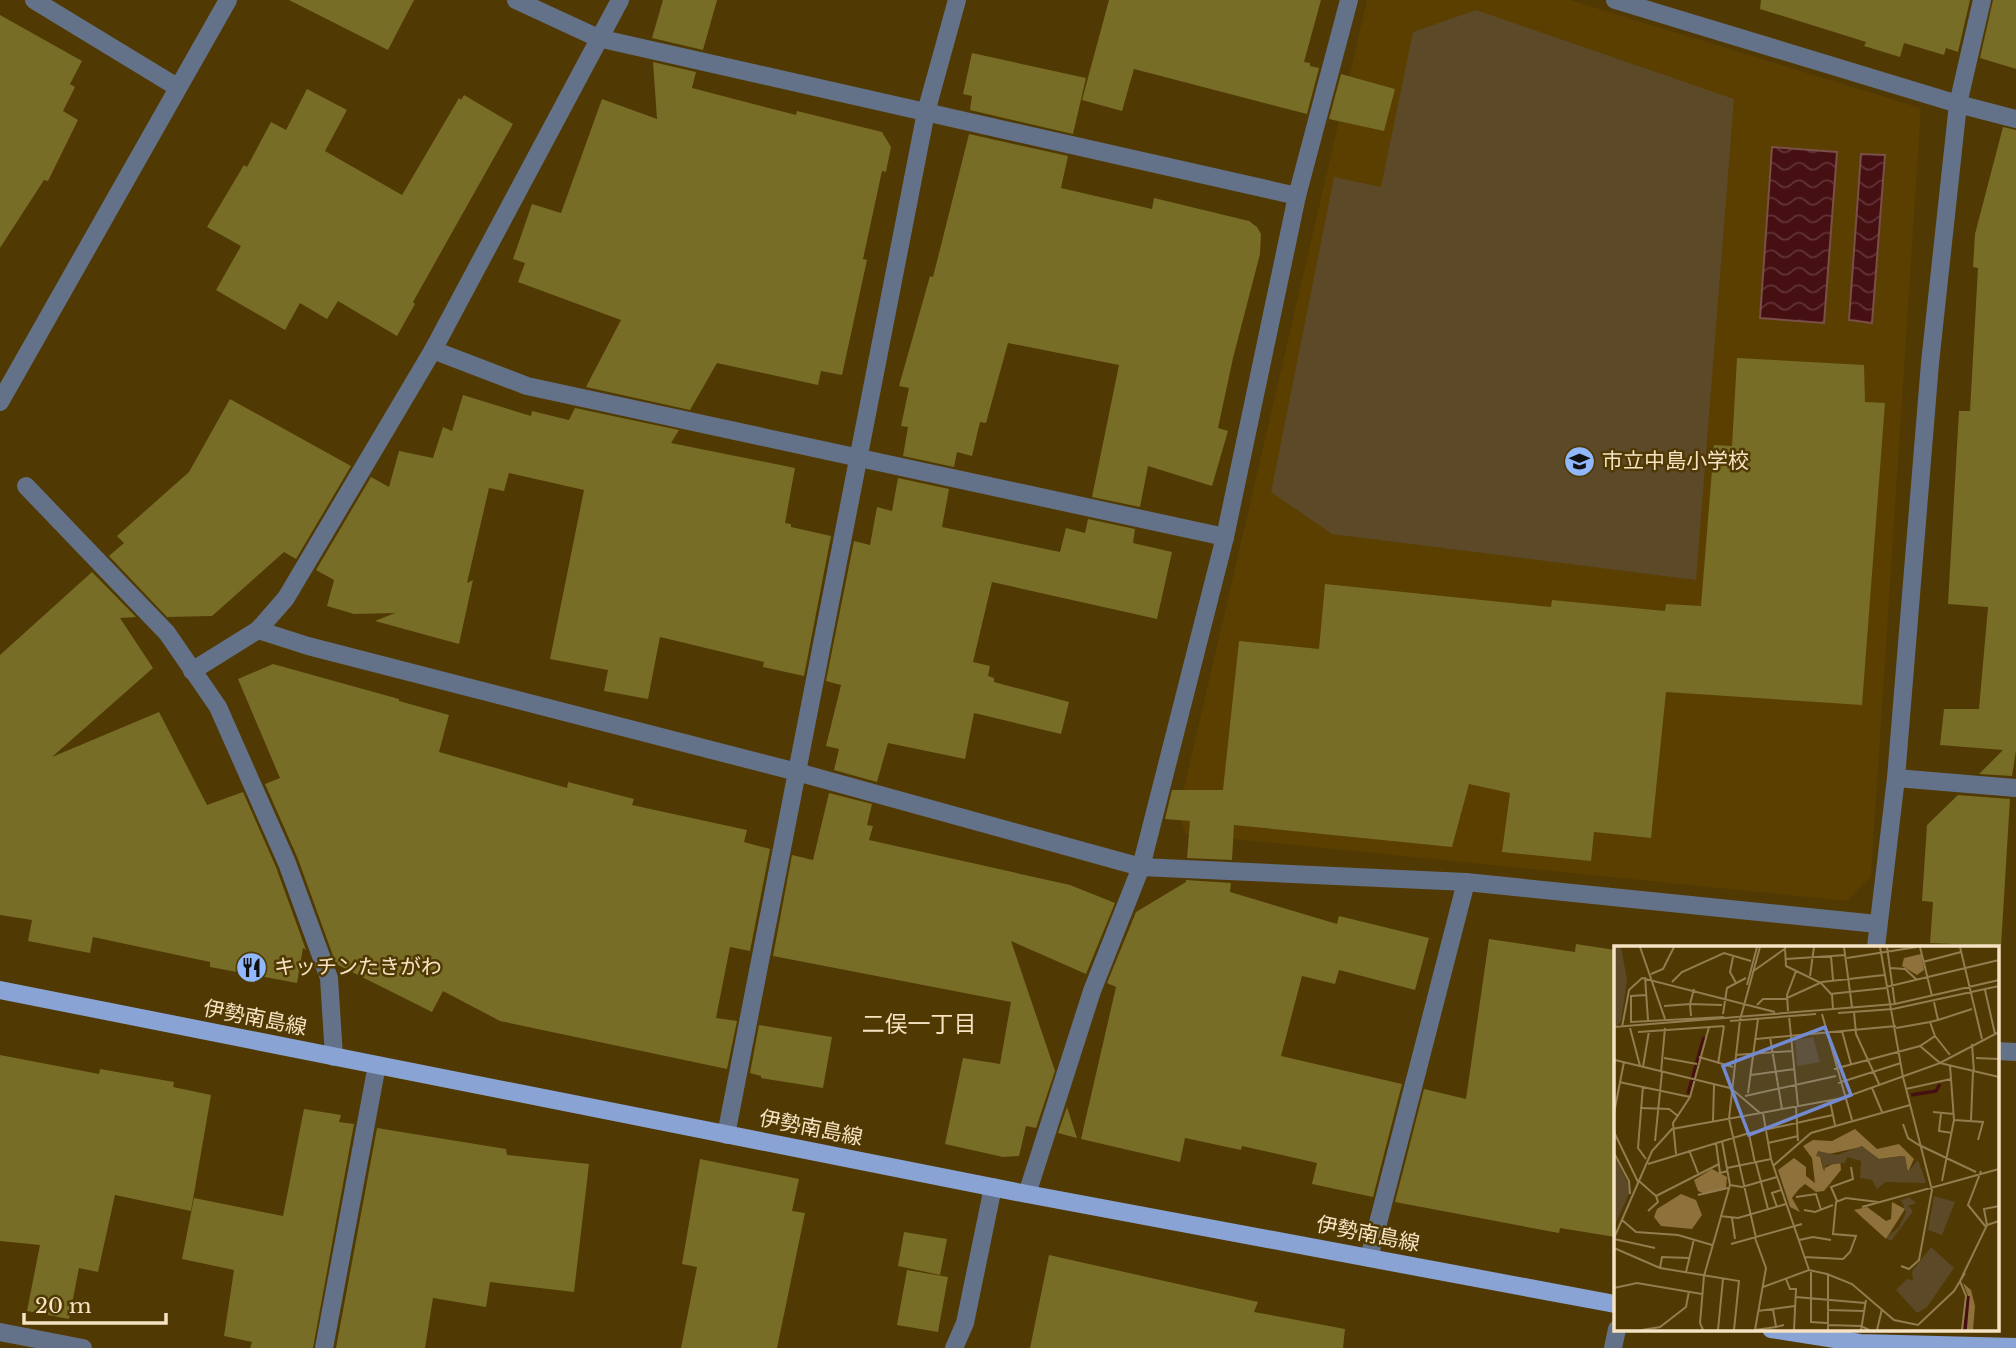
<svg xmlns="http://www.w3.org/2000/svg" width="2016" height="1348" viewBox="0 0 2016 1348" font-family="'Libre Baskerville','Noto Sans JP',serif">
	<style>
		.built { fill: #5a3f00 }
		.park { fill: #5c4927 }
		.water { fill: url(#water-waves); stroke: #7a4f48; stroke-width: 2 }
		.building { fill: #776d27 }
		.lines { fill: none; stroke-linecap: round; stroke-linejoin: round }
		.minor { stroke: #647289; stroke-width: 18 }
		.tertiary { stroke: #647289; stroke-width: 18 }
		.primary { stroke: #88a3d4; stroke-width: 18 }
		.labels { text-anchor: middle; stroke-width: 5; stroke-linejoin: round; paint-order: stroke }
		.poi-label { font-size: 21px; fill: #f5e3c4; stroke: #503903; text-anchor: start }
		.street-label { font-size: 21px; fill: #f5e3c4; stroke: #503903 }
		.neighbourhood-label { font-size: 23px; fill: #f5e3c4; stroke: #503903 }
		.inset-river { fill: none; stroke: #461013; stroke-width: 3.5 }
		.inset-road { fill: none; stroke: #927d50; stroke-width: 2 }
		.view { fill: #738ad0; fill-opacity: 0.15; stroke: #738ad0; stroke-width: 3.5 }
		.inset-edge { fill: none; stroke: #f5e3c4; stroke-width: 3.5 }
	</style>
	<defs>
		<pattern id="water-waves" width="16" height="10" patternUnits="userSpaceOnUse" patternTransform="scale(1.75)"><rect width="16" height="10" fill="#461013"/><path d="M0 5q4-4 8 0t8 0" fill="none" stroke="#613334"/></pattern>
	</defs>
	<rect width="100%" height="100%" fill="#503903"/>
	<polygon class="built" points="1367,0 1570,0 1921,108 1871,876 1847,901 1186,834 1178,814"/>
	<polygon class="park" points="1476,10 1734,99 1696,580 1332,534 1271,492 1334,177 1381,187 1413,32"/>
	<g class="water">
		<polygon points="1772,147 1837,152 1824,323 1760,318"/>
		<polygon points="1861,154 1885,155 1872,323 1849,320"/>
	</g>
	<g class="building">
		<polygon points="289,0 414,0 388,50"/>
		<polygon points="663,0 717,0 703,50 652,38"/>
		<polygon points="1109,0 1321,0 1304,62 1310,63 1310,66 1319,68 1307,114 1134,69 1122,111 1082,100"/>
		<polygon points="1761,0 1970,0 1958,52 1946,48 1944,55 1904,43 1900,57 1864,46 1866,42 1760,9"/>
		<polygon points="1993,0 2016,0 2016,69 1980,58"/>
		<polygon points="0,15 82,61 70,84 75,87 63,111 78,120 48,181 44,180 0,248"/>
		<polygon points="972,53 1086,78 1073,134 970,110 972,96 963,94"/>
		<polygon points="653,62 696,72 692,88 796,115 797,111 882,132 891,147 886,172 882,171 863,259 867,260 842,375 821,371 818,385 717,363 690,410 586,387 621,320 518,282 525,263 513,259 532,204 561,213 602,99 657,119"/>
		<polygon points="1341,74 1395,89 1384,131 1329,119"/>
		<polygon points="307,89 347,110 325,151 402,195 459,98 461,100 464,95 513,124 413,302 415,304 397,336 338,301 327,319 300,303 285,330 216,290 241,246 207,227 244,165 247,167 271,122 286,130"/>
		<polygon points="2003,127 2016,130 2016,751 2012,776 1979,774 2003,750 1940,745 1944,709 1979,709 1988,607 1948,604 1959,411 1970,411 1978,268 1973,267 1975,234"/>
		<polygon points="969,134 1068,156 1061,188 1152,209 1154,198 1249,221 1257,227 1261,234 1260,254 1233,358 1218,428 1228,431 1212,486 1148,466 1140,507 1092,497 1119,365 1008,343 986,423 980,422 972,456 957,452 954,467 903,456 908,427 901,426 909,388 899,386 930,276 933,277"/>
		<polygon points="1737,358 1864,365 1865,402 1885,403 1862,705 1666,692 1651,838 1594,832 1591,861 1502,852 1510,793 1469,784 1452,847 1234,825 1232,860 1187,858 1190,821 1165,819 1172,790 1223,790 1239,641 1319,649 1325,584 1551,607 1552,600 1665,611 1666,604 1701,606 1714,445 1732,446"/>
		<polygon points="463,395 531,416 532,411 569,420 575,408 679,430 671,443 795,468 785,523 791,524 791,527 831,536 804,676 763,667 764,662 660,637 648,699 604,691 608,670 550,659 584,490 509,473 504,491 489,488 467,583 473,580 459,644 375,621 395,613 354,614 327,606 334,580 316,570 371,477 389,487 399,451 433,458 443,427 452,431"/>
		<polygon points="230,399 351,466 296,559 284,552 212,616 167,617 109,556 124,543 117,536 189,472"/>
		<polygon points="898,478 949,489 942,527 1060,552 1066,528 1085,533 1088,519 1135,529 1133,543 1172,552 1157,619 992,582 973,662 990,666 988,676 994,678 994,682 1069,702 1061,734 974,713 965,759 888,743 877,782 834,770 839,749 826,746 841,685 826,681 854,541 870,545 877,507 892,511"/>
		<polygon points="92,572 136,617 120,618 153,668 52,757 159,712 207,805 243,792 276,867 306,950 303,948 297,983 210,967 210,962 93,937 90,953 28,941 32,920 0,915 0,655"/>
		<polygon points="273,664 399,699 399,701 449,715 439,752 567,788 568,782 634,799 632,805 747,830 744,842 770,849 750,951 730,947 716,1018 737,1021 727,1069 500,1021 443,991 432,1012 336,964 298,859 265,784 280,778 238,679"/>
		<polygon points="829,793 872,804 867,825 873,826 869,840 1070,885 1115,903 1086,974 1011,941 1055,1071 1036,1128 1026,1126 1019,1156 1003,1157 945,1144 963,1058 1000,1064 1011,1002 773,956 792,855 813,860"/>
		<polygon points="1958,795 2010,799 2001,946 1930,943 1933,902 1922,901 1927,825"/>
		<polygon points="1186,880 1231,883 1230,892 1337,924 1339,916 1429,938 1415,990 1339,970 1335,984 1302,976 1281,1056 1402,1084 1373,1197 1312,1184 1317,1163 1242,1146 1241,1150 1185,1138 1180,1162 1081,1139 1116,987 1107,983 1136,912 1186,882"/>
		<polygon points="1489,939 1575,952 1576,944 1615,950 1615,1237 1560,1228 1559,1233 1395,1202 1424,1089 1466,1099"/>
		<polygon points="759,1025 832,1037 823,1088 761,1078 761,1076 750,1073"/>
		<polygon points="0,1055 99,1074 100,1069 174,1082 173,1087 211,1095 191,1211 115,1195 98,1272 79,1268 69,1319 27,1311 40,1245 0,1241"/>
		<polygon points="1067,1107 1077,1138 1058,1133"/>
		<polygon points="304,1109 341,1115 339,1122 354,1124 313,1348 250,1348 252,1342 224,1336 234,1270 182,1259 194,1198 283,1216"/>
		<polygon points="377,1128 506,1149 507,1155 589,1164 574,1292 490,1282 486,1307 433,1298 425,1348 336,1348"/>
		<polygon points="700,1159 799,1179 792,1211 805,1213 777,1348 681,1348 697,1267 682,1264"/>
		<polygon points="904,1232 947,1239 940,1275 898,1266"/>
		<polygon points="1049,1255 1258,1302 1254,1312 1345,1329 1343,1348 1030,1348"/>
		<polygon points="907,1270 948,1277 938,1332 897,1325"/>
	</g>
	<g class="lines">
		<g class="minor">
			<polyline points="34,0 177,87"/>
			<polyline points="516,0 598,38 1297,196"/>
			<polyline points="1615,0 1958,104 2016,119"/>
			<polyline points="433,350 527,386 1225,537"/>
			<polyline points="26,486 167,633 218,707 287,863 329,978 334,1057"/>
			<polyline points="258,630 286,598 433,350 620,0"/>
			<polyline points="192,671 258,630 308,646 797,772 1141,867 1466,882 1877,924"/>
			<polyline points="1896,778 2016,788"/>
			<polyline points="1876,947 1896,778 1930,363 1958,104 1982,0"/>
			<polyline points="1997,1051 2016,1052"/>
			<polyline points="726,1135 926,112 957,0"/>
			<polyline points="1027,1194 1092,991 1141,867 1225,537 1297,196 1349,0"/>
			<polyline points="1369,1258 1466,882"/>
			<polyline points="0,1332 83,1348"/>
			<polyline points="324,1348 377,1065"/>
			<polyline points="954,1348 965,1323 993,1187"/>
			<polyline points="1613,1348 1617,1329"/>
		</g>
		<polyline class="tertiary" points="0,402 228,0"/>
		<g class="primary">
			<polyline points="0,990 1027,1194 1615,1304"/>
			<polyline points="1771,1329 1860,1343 2016,1347"/>
		</g>
	</g>
	<defs>
		<symbol id="school-disc" viewBox="-11 -11 22 22"><circle r="9.5" fill="#91b8fd" stroke="#503903"/><path d="M0-5L7-2L0 1L-7-2ZM-4 1L0 2.5L4 1V4Q0 6-4 4Z" fill="#111"/></symbol>
		<symbol id="restaurant-disc" viewBox="-11 -11 22 22"><circle r="9.5" fill="#91b8fd" stroke="#503903"/><path d="M-5-6h1v4h1v-4h1v4h1v-4h1v5L-1.5 .5V6h-2V.5L-5-1ZM5-6V6H3V1.5H1.5Q1.5-4 5-6Z" fill="#111"/></symbol>
	</defs>
	<g fill-rule="evenodd">
		<use href="#school-disc" x="1562" y="444" width="35" height="35"/>
		<use href="#restaurant-disc" x="234" y="950" width="35" height="35"/>
	</g>
	<g class="labels">
		<g class="poi-label">
			<text x="1602" y="468">市立中島小学校</text>
			<text x="274" y="974">キッチンたきがわ</text>
		</g>
		<g class="street-label">
			<text transform="translate(255 1018) rotate(11)" y="7">伊勢南島線</text>
			<text transform="translate(811 1128) rotate(11)" y="7">伊勢南島線</text>
			<text transform="translate(1368 1234) rotate(11)" y="7">伊勢南島線</text>
		</g>
		<g class="neighbourhood-label">
			<text x="919" y="1032">二俣一丁目</text>
		</g>
	</g>
	<g transform="translate(1614 946)">
		<rect width="385" height="385" fill="#503903"/>
		<path d="M 307,8 L 310,24 L 303,29 L 288,20 L 290,12 ZM 241,183 L 263,203 L 285,198 L 300,213 L 294,226 L 288,210 L 265,213 L 247,201 L 206,210 L 209,223 L 226,214 L 227,224 L 210,245 L 202,246 L 191,238 L 185,243 L 178,252 L 186,266 L 176,261 L 164,224 L 180,212 L 192,221 L 192,230 L 201,237 L 198,212 L 189,200 L 199,194 L 218,195 ZM 98,223 L 113,231 L 112,242 L 91,248 L 84,245 L 80,234 ZM 67,248 L 82,254 L 88,269 L 78,283 L 47,280 L 40,271 L 43,263 ZM 278,256 L 291,263 L 272,293 L 240,264 L 253,261 L 272,275 L 277,273 ZM 349,337 L 357,344 L 361,360 L 359,384 L 352,384 L 354,350 Z" fill="#8f723b"/>
		<path d="M 248,200 L 265,213 L 291,210 L 294,226 L 304,214 L 312,237 L 271,236 L 263,243 L 258,234 L 246,232 L 247,215 L 233,211 L 231,217 L 212,219 L 210,226 L 207,211 L 202,210 L 204,205 L 223,209 ZM 295,251 L 302,257 L 294,260 L 299,265 L 277,295 L 272,292 L 285,281 L 292,266 L 287,254 Z" fill="#5c4927"/>
		<path d="M 0,1 L 7,1 L 13,34 L 7,75 L 0,83 ZM 199,91 L 206,116 L 183,120 L 181,94 ZM 0,210 L 17,243 L 0,281 ZM 320,250 L 341,256 L 328,289 L 314,284 ZM 317,301 L 340,322 L 313,361 L 303,367 L 282,344 L 293,333 L 299,334 L 298,325 Z" fill="#5c4927"/>
		<path class="inset-river" d="M 74,148 L 90,91M 297,149 L 322,145 L 326,138M 351,384 L 354,350"/>
		<path class="inset-road" d="M 26,1 L 51,73M 171,1 L 172,20 L 207,37 L 218,49 L 219,63M 230,1 L 238,61M 266,1 L 289,131 L 318,244 L 305,314 L 295,323 L 287,320M 273,1 L 281,59M 306,1 L 318,50M 346,1 L 368,93M 217,10 L 219,34M 119,11 L 116,26 L 122,37M 233,12 L 303,1M 172,13 L 232,9M 309,16 L 347,6M 276,22 L 291,23 L 303,34M 138,26 L 172,2M 37,28 L 49,23 L 60,1M 196,30 L 200,1M 31,31 L 34,74M 58,36 L 68,26 L 110,7 L 137,15M 133,39 L 143,1M 272,41 L 385,14M 371,44 L 381,88M 216,48 L 272,42M 32,49 L 17,50 L 17,76 L 110,71M 143,59 L 149,53 L 171,53 L 208,36 L 270,29M 50,60 L 76,58 L 80,43M 174,65 L 173,49 L 182,25M 240,66 L 242,88 L 265,138M 224,67 L 279,63 L 385,40M 109,68 L 113,42 L 132,32M 208,68 L 238,174M 77,70 L 76,58 L 108,59M 175,70 L 184,160M 126,74 L 115,173 L 142,292M 126,74 L 146,1M 324,74 L 358,63M 116,75 L 202,68M 0,81 L 281,58 L 385,34M 8,81 L 15,44 L 28,32 L 161,66M 16,82 L 26,120M 282,82 L 316,76M 228,85 L 237,118M 24,86 L 110,80M 321,90 L 336,109M 156,91 L 168,163M 142,93 L 282,80M 358,98 L 360,126M 306,100 L 326,117 L 385,86M 121,109 L 178,105M 85,111 L 119,121M 50,112 L 83,118M 362,112 L 385,113M 0,118 L 1,114 L 116,142M 104,118 L 110,80M 29,121 L 35,85M 220,123 L 306,100 L 321,90 L 316,76 L 324,74 L 320,56M 47,126 L 51,82M 137,129 L 181,123M 5,136 L 76,151M 224,137 L 287,117M 29,140 L 24,202 L 32,213M 258,142 L 268,166M 292,143 L 337,133 L 336,120M 119,144 L 146,167M 134,147 L 144,73M 131,150 L 222,130M 216,155 L 221,179M 182,161 L 184,195M 26,162 L 55,163 L 64,170M 319,166 L 340,168M 0,167 L 10,116M 149,167 L 157,213 L 195,324M 327,167 L 325,185 L 338,187M 340,174 L 369,176 L 364,194M 357,174 L 359,125M 99,175 L 100,139M 289,178 L 294,192 L 305,199 L 362,226M 0,186 L 24,236M 135,188 L 141,217M 41,195 L 48,126M 102,197 L 106,227 L 114,225M 154,197 L 184,190M 75,204 L 84,227M 0,207 L 15,235 L 16,248M 62,208 L 59,177 L 76,151 L 95,81M 142,217 L 154,263M 34,218 L 132,188 L 219,169M 159,220 L 197,187 L 296,159M 113,222 L 157,213M 367,225 L 354,259 L 372,281M 25,235 L 42,250 L 44,256 L 34,265M 328,235 L 340,174 L 337,133M 116,239 L 128,241 L 163,231M 84,249 L 114,242M 42,250 L 105,218M 182,251 L 202,248 L 207,264M 223,255 L 217,241 L 239,233 L 237,221M 163,261 L 158,247 L 167,244M 248,261 L 385,223M 190,264 L 201,266 L 219,259M 106,270 L 124,272 L 172,258M 118,272 L 121,293M 8,274 L 22,286 L 64,289 L 98,299M 373,279 L 370,263 L 385,260M 0,292 L 38,205 L 58,183 L 229,152 L 326,117 L 385,131M 0,293 L 41,302M 185,294 L 199,291 L 217,294M 117,298 L 188,278M 0,302 L 46,322 L 125,335 L 120,384M 190,311 L 229,313 L 236,306 L 242,290 L 219,288 L 222,256 L 232,252 L 264,256M 46,322 L 48,311 L 75,312M 72,326 L 80,293M 197,326 L 197,376 L 213,377M 172,333 L 176,343 L 182,343 L 180,384M 149,341 L 195,324 L 213,328 L 238,338 L 280,374 L 304,379 L 340,345 L 351,327M 0,342 L 23,337 L 88,348M 182,351 L 251,357M 159,363 L 162,381 L 170,379M 213,364 L 250,365M 144,365 L 181,360M 214,379 L 247,380 L 255,384M 28,384 L 46,381 L 72,361 L 75,345M 89,384 L 86,377 L 90,330 L 116,239 L 108,195M 104,384 L 109,333M 141,384 L 152,322 L 141,292M 141,384 L 162,381M 214,384 L 214,329M 247,384 L 252,354M 263,384 L 268,363M 348,384 L 352,350 L 346,335 L 373,279 L 385,275"/>
		<path class="view" d="M 211,81 L 237,149 L 135,189 L 109,120 Z"/>
		<rect width="385" height="385" class="inset-edge"/>
	</g>
	<path d="M24 1313v10h142v-10" fill="none" stroke="#f5e3c4" stroke-width="3.5"/>
	<text x="35" y="1313" font-size="21" fill="#f5e3c4" stroke="#503903" stroke-width="5" paint-order="stroke">20 m</text>
</svg>
